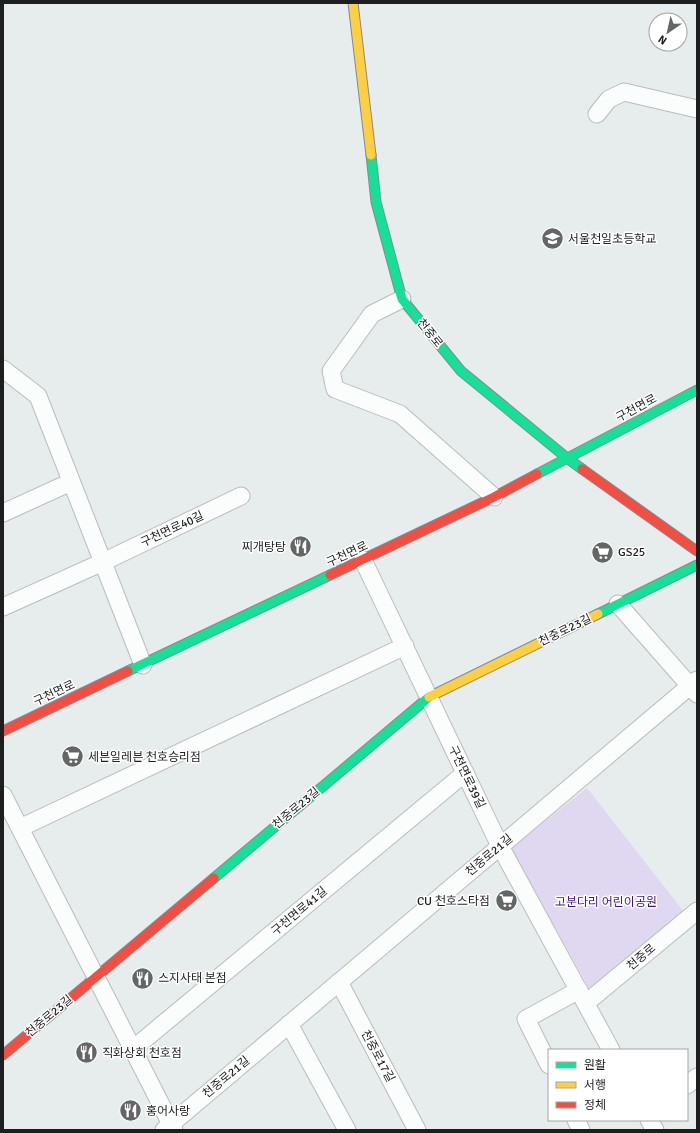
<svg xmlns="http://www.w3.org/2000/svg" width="700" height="1133" viewBox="0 0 700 1133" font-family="Signika,'Noto Sans KR',sans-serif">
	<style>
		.park { fill: #e0d7f1 }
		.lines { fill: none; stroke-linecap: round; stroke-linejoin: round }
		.street-casing { stroke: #babcbc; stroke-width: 19 }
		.fast-casing { stroke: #818c95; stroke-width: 11 }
		.slow-casing { stroke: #818c95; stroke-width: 11 }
		.jam-casing { stroke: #818c95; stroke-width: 11 }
		.street { stroke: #fbfcfc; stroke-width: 17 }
		.fast { stroke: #16e098; stroke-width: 9 }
		.slow { stroke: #ffcf43; stroke-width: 9 }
		.jam { stroke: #f24e42; stroke-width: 9 }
		.labels { text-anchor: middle; stroke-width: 3; stroke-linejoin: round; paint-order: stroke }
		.poi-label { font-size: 12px; fill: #1e1e1e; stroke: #fff; text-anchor: start }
		.street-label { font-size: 12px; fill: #1e1e1e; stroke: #fff }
		.park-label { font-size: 12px; fill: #3f1573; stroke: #fff }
	</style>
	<rect width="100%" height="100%" fill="#e7ecec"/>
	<polygon class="park" points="587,788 684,912 589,988 511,848"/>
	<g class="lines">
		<defs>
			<g id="street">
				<polyline points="597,114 609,99 624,92 697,109"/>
				<polyline points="402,299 372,314 331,371 335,389 400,414 494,497"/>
				<polyline points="3,369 38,396 143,665"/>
				<polyline points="3,513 71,482"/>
				<polyline points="363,560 500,846 611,1050"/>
				<polyline points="618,604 697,694"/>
				<polyline points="3,607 103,562 241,496"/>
				<polyline points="3,795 174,1130"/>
				<polyline points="20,828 405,646"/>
				<polyline points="339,982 417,1130"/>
				<polyline points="586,1003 697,911"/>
				<polyline points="289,1024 347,1130"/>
				<polyline points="133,1049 465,773"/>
				<polyline points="549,1065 526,1019 579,990"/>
				<polyline points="687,1085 697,1077"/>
				<polyline points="576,1120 581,1130"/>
				<polyline points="649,1120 655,1130"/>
				<polyline points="164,1130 697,680"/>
			</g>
			<g id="fast">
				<polyline points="371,155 376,202 402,299 461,371 567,458 582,469"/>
				<polyline points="537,474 697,390"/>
				<polyline points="598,614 697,565"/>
				<polyline points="128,671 330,575"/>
				<polyline points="214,878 429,697"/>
			</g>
			<g id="slow">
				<polyline points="353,3 371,155"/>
				<polyline points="429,697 598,614"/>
			</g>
			<g id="jam">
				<polyline points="582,469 697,551"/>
				<polyline points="330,575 494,497 537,474"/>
				<polyline points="3,731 128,671"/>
				<polyline points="3,1055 214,878"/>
			</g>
		</defs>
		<use href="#street" class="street-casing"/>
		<use href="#fast" class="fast-casing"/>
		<use href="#slow" class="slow-casing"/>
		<use href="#jam" class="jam-casing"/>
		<use href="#street" class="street"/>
		<use href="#fast" class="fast"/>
		<use href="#slow" class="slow"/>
		<use href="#jam" class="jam"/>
	</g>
	<defs>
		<symbol id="school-disc" viewBox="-11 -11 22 22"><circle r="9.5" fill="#646666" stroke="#fff"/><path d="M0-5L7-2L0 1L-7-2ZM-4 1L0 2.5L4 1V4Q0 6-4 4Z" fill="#fff"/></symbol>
		<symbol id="restaurant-disc" viewBox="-11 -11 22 22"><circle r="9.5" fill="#646666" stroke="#fff"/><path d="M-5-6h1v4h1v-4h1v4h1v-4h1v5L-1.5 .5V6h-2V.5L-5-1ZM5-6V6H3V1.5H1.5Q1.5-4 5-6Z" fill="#fff"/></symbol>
		<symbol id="supermarket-disc" viewBox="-11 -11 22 22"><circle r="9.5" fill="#646666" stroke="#fff"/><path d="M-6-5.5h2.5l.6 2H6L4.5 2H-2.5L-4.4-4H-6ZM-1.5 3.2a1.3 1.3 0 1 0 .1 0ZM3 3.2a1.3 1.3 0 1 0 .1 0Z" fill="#fff"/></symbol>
	</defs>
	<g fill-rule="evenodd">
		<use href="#school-disc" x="540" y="226" width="25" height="25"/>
		<use href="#restaurant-disc" x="288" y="534" width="25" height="25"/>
		<use href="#supermarket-disc" x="590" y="540" width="25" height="25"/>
		<use href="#supermarket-disc" x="60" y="744" width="25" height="25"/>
		<use href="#supermarket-disc" x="494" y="888" width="25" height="25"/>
		<use href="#restaurant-disc" x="130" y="966" width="25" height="25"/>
		<use href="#restaurant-disc" x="74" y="1040" width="25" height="25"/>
		<use href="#restaurant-disc" x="118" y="1098" width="25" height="25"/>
	</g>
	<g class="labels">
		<g class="poi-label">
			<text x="568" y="243">서울천일초등학교</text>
			<text x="286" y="551" text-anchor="end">찌개탕탕</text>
			<text x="618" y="556">GS25</text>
			<text x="88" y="761">세븐일레븐 천호승리점</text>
			<text x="490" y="905" text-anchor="end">CU 천호스타점</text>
			<text x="158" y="982">스지사태 본점</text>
			<text x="102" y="1057">직화상회 천호점</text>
			<text x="146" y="1115">홍어사랑</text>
		</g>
		<g class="street-label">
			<text transform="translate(430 333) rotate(51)" y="4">천중로</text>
			<text transform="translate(636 408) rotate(-28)" y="4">구천면로</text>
			<text transform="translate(172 529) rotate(-25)" y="4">구천면로40길</text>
			<text transform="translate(347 554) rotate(-25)" y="4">구천면로</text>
			<text transform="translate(565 630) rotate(-26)" y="4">천중로23길</text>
			<text transform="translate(54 693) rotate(-25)" y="4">구천면로</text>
			<text transform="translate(467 777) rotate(64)" y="4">구천면로39길</text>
			<text transform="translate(296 808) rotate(-40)" y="4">천중로23길</text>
			<text transform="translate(489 855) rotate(-40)" y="4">천중로21길</text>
			<text transform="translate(299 911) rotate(-40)" y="4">구천면로41길</text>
			<text transform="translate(641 957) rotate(-40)" y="4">천중로</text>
			<text transform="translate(49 1016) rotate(-40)" y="4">천중로23길</text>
			<text transform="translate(378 1056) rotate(62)" y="4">천중로17길</text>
			<text transform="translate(226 1077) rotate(-40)" y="4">천중로21길</text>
		</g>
		<g class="park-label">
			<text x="606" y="906">고분다리 어린이공원</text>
		</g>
	</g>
	<rect width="700" height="1133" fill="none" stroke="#1e1e1e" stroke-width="8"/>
	<rect x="548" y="1049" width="140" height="72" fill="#ffffff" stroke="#a5a5a5"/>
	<rect x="556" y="1062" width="20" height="6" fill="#16e098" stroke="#a5a5a5"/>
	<text x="584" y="1069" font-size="12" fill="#1e1e1e">원활</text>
	<rect x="556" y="1082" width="20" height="6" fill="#ffcf43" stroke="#a5a5a5"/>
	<text x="584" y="1089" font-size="12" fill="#1e1e1e">서행</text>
	<rect x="556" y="1102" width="20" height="6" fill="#f24e42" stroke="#a5a5a5"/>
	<text x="584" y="1109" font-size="12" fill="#1e1e1e">정체</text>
	<g transform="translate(668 32) rotate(214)"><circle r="19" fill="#ffffff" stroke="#a5a5a5"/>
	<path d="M0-3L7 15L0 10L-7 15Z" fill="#646666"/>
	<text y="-6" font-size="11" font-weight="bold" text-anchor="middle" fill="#1e1e1e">N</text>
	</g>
</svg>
